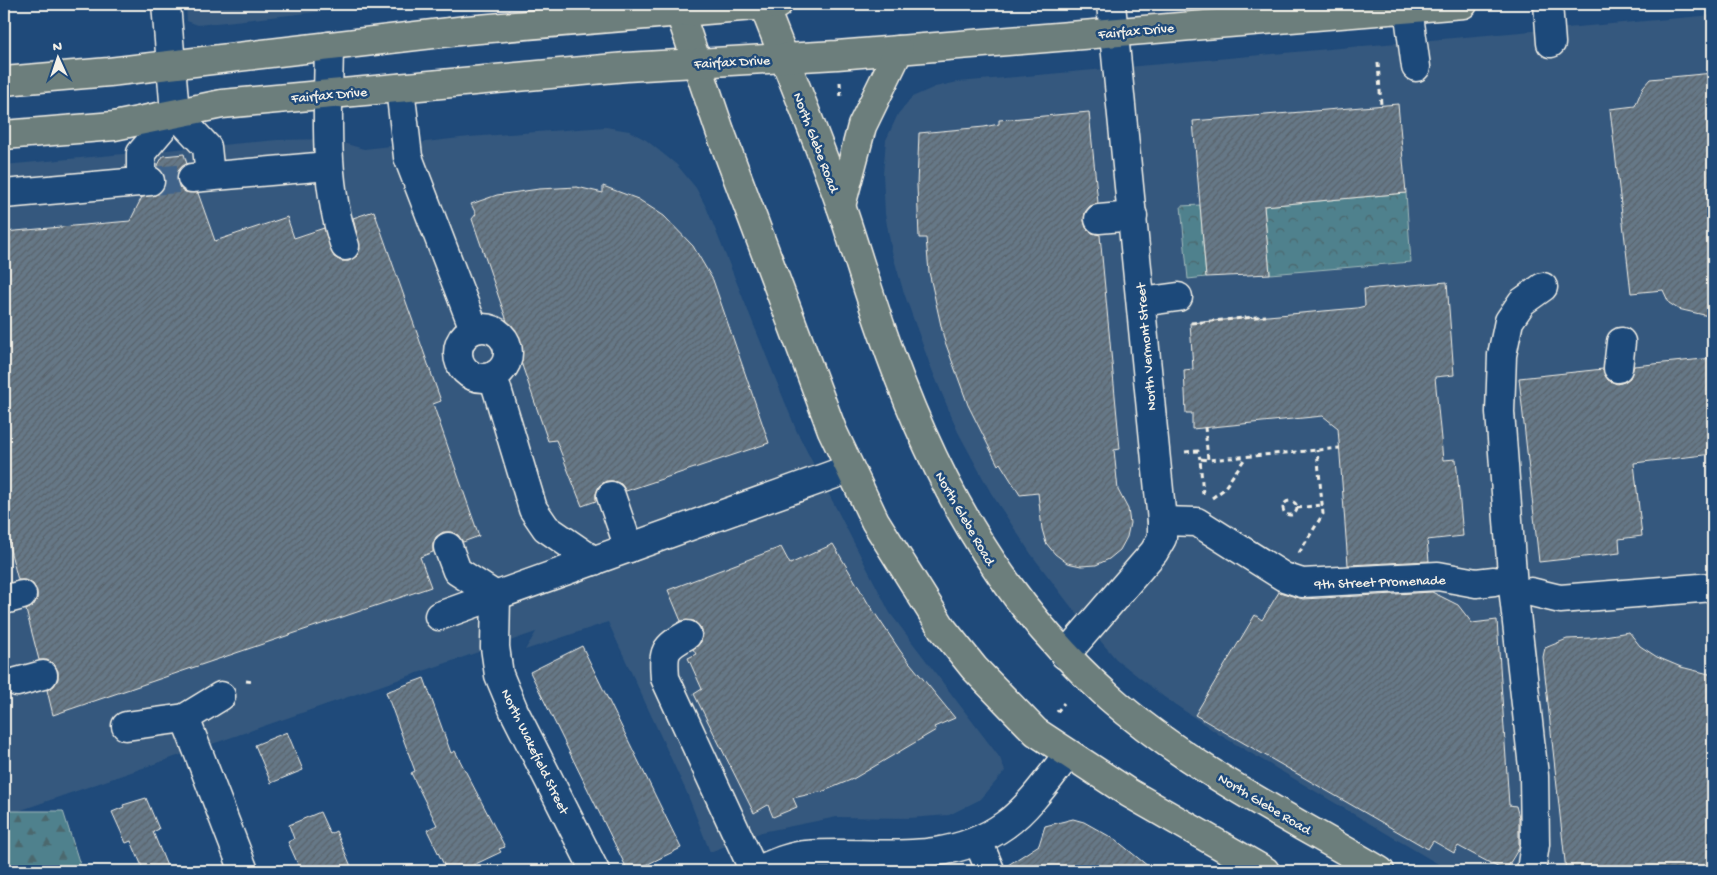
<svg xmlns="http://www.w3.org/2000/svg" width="1717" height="875" viewBox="0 0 1717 875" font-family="'Gochi Hand',sans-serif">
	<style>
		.built { fill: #34587e }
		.forest { fill: url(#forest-firs); stroke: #a2b9ba }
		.park { fill: url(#park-crowns); stroke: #a2b9ba }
		.building { fill: url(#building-hatch); stroke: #f4f1e8 }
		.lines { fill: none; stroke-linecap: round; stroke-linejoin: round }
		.minor-tunnel { stroke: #3f638a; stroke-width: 28; stroke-dasharray: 28 14; stroke-linecap: butt }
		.minor-casing { stroke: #f4f1e8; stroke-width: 31 }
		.major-casing { stroke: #f4f1e8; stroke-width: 31 }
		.path { stroke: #f4f1e8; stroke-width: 3; stroke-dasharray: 5 4; stroke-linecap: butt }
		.minor { stroke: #1f4a7a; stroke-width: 28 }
		.major { stroke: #6c7e7c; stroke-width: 28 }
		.labels { text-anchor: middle; stroke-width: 5; stroke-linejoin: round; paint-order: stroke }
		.street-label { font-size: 14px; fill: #f4f1e8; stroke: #1f4a7a }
	</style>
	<defs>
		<pattern id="forest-firs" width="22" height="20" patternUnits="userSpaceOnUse" patternTransform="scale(1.25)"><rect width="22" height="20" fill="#4f818d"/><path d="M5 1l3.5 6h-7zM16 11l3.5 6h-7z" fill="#4c676d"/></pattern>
		<pattern id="park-crowns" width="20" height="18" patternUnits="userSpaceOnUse" patternTransform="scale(1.25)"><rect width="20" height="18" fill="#4f818d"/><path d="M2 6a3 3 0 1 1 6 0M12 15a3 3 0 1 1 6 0" fill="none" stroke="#4c676d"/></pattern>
		<pattern id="building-hatch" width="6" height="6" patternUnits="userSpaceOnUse" patternTransform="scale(1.25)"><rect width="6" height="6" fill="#667887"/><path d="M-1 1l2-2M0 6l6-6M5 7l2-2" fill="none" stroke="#59626a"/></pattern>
	</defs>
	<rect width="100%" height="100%" fill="#1f4a7a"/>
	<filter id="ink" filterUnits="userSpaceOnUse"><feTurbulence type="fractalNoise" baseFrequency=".02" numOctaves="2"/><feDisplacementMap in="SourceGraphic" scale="10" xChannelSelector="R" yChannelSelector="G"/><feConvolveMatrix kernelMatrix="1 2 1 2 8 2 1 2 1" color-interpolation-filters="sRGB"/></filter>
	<g filter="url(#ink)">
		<g class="built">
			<polygon points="186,4 391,4 198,25 187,21"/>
			<polygon points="1713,15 1713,871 1450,871 1220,735 1164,697 1116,659 1072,608 1031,554 991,493 958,432 930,365 903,290 892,252 885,214 883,174 886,140 898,114 912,97 935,87 958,82"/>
			<polygon points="606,127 629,131 646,140 677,165 696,188 707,209 797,432 890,613 1000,758 1005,771 981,799 949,815 910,818 837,817 762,832 710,852 687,793 608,622 525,650 536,632 4,816 4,165 277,140 329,139 364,149 469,137"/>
		</g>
		<polygon class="forest" points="4,811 63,811 82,871 9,871 4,853"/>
		<g class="park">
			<polygon points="1406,193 1411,262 1270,274 1264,206"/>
			<polygon points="1200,205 1206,277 1188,279 1181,206"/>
		</g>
		<g class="building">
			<polygon points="1713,73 1713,317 1678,309 1669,303 1663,290 1631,293 1610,109 1635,106 1643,87 1650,79"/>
			<polygon points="1398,104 1406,193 1264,206 1270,274 1206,277 1193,121"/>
			<polygon points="1089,112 1098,203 1090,206 1085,212 1084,221 1086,228 1092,233 1100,235 1120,449 1114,450 1118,490 1128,509 1130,523 1127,537 1120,550 1109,559 1096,565 1081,566 1067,563 1055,554 1046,543 1042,529 1038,493 1020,495 1000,463 998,465 968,405 944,339 929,272 926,238 919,238 917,185 919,133 984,127 999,124 999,120"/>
			<polygon points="184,154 187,164 178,171 177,180 179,187 185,192 198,193 215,241 287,217 294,238 324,228 334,257 341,261 349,261 357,256 360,249 353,218 374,211 441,401 433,404 479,536 463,542 458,535 451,532 443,532 436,537 433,544 433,552 420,557 431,587 53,715 47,690 54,686 58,679 58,671 54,664 47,660 39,660 26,610 33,606 37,599 37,591 33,584 25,580 18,580 4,527 4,232 130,221 142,197 159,194 164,188 165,179 163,172 157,167 163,156"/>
			<polygon points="603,186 638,199 664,216 693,246 713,280 769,443 626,491 621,484 613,481 606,481 599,486 596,494 596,501 582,506 556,440 548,441 472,219 476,214 471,204 497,195 539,189 577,187 603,193"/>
			<polygon points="1447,282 1454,375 1435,377 1443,460 1456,459 1463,536 1427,540 1429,561 1348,565 1338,428 1323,416 1192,429 1192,413 1186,413 1184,370 1193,369 1190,323 1357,308 1365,306 1364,289"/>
			<polygon points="1713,358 1713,454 1634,463 1642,536 1619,539 1620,553 1539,562 1519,378 1603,369 1608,380 1617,384 1624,382 1630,378 1634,366"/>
			<polygon points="833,544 868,603 901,652 955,718 934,727 936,730 853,779 824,791 793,798 797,807 773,817 768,805 754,813 694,694 702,689 688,658 696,654 693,649 701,642 703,634 701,628 694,621 681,621 668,590 781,547 790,564"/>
			<polygon points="1279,592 1303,599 1432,592 1458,605 1472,623 1497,620 1509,805 1516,806 1519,817 1519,848 1505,871 1458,846 1454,853 1433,841 1428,849 1195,715 1255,615 1262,620"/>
			<polygon points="1629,632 1640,646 1657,657 1681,667 1713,675 1713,871 1566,871 1543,657 1545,648 1567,639 1592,638"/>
			<polygon points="582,646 681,848 634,871 628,871 530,672"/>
			<polygon points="424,678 451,753 455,751 505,847 499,849 501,852 461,871 447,871 427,830 437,825 411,773 415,771 386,692"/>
			<polygon points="287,732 303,770 271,783 255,745"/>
			<polygon points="146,798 159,829 153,832 169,871 144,871 131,841 126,843 112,812 124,807 123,805"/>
			<polygon points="320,812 330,834 336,831 353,871 301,871 288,842 294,839 289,825"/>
			<polygon points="1073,819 1084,822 1116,840 1154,871 1005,871 1005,867 1039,845 1045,826"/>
		</g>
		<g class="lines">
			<polyline class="minor-tunnel" points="150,181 192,178"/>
			<defs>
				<g id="minor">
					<polyline points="166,4 175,113"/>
					<polyline points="1548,4 1551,43"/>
					<polyline points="1408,8 1416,67"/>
					<path d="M 329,46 C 328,113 323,182 345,246"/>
					<polyline points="400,88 408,157 474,329"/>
					<polyline points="175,113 207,147 210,176"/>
					<polyline points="192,178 328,166"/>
					<polyline points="141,182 141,153 175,113"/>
					<polyline points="4,194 150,181"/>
					<polyline points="1099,219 1133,216"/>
					<polyline points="1141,302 1178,297"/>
					<circle cx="483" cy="353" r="25"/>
					<polyline points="1618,368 1621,342"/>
					<polyline points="493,376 533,509 546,528 594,561"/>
					<polyline points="611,496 629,548"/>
					<polyline points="1162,521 1197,522 1284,577 1302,583 1438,576 1476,583 1494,581"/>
					<polyline points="448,547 457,571 496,596 495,647 499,675 514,711 595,871"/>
					<polyline points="1531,592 1560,599 1713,587"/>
					<polyline points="4,600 22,595"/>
					<polyline points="439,616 849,469"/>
					<path d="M 687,635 C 664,648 663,651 665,678 L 754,871"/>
					<polyline points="1065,655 1154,552 1162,538 1162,521 1111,4"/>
					<polyline points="17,682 43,675"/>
					<polyline points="185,718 244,871"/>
					<polyline points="126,726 185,718 221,696"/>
					<polyline points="978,841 990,870"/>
					<path d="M 755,871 C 771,865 789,856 806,855 C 874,850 945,868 1005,825 C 1029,808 1050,777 1068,754"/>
					<polyline points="1531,871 1535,844 1534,776 1513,587 1500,412 1502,355 1509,321 1522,302 1543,287"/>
				</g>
				<g id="major">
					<polyline points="677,4 720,131 832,430 875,521 942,628 974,668 1036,732 1129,793 1265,871"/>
					<path d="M 763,4 C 789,71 817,138 841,206 C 855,247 867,288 881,328 C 930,471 995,595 1109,697 C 1189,768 1289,817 1380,871"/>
					<polyline points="4,81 109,72 467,30 778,4"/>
					<polyline points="4,135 114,126 222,104 626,67 837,55 1463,4"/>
					<polyline points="841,206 862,126 899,50"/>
				</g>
			</defs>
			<use href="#minor" class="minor-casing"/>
			<use href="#major" class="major-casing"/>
			<g class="path">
				<polyline points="1378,63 1381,105"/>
				<polyline points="840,82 841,99"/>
				<polyline points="1191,323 1266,316"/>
				<polyline points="1205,427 1208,460 1340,448"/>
				<polyline points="1185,452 1198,451 1200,459"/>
				<polyline points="1203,494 1200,459 1208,460"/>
				<polyline points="1212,498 1223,490 1246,457"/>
				<circle cx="1290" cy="508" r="7"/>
				<polyline points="1297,508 1322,505"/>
				<polyline points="1299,553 1323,514 1317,450"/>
				<polyline points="246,681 254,682"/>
				<polyline points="1057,712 1064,703"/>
			</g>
			<use href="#minor" class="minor"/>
			<use href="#major" class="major"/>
		</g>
	</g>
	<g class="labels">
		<g class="street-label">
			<text transform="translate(1136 30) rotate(-5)" y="5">Fairfax Drive</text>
			<text transform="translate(732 61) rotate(-3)" y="5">Fairfax Drive</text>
			<text transform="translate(329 94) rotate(-5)" y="5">Fairfax Drive</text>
			<text transform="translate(817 142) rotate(69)" y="5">North Glebe Road</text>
			<text transform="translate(1145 347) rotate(-95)" y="5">North Vermont Street</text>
			<text transform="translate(966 518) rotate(60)" y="5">North Glebe Road</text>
			<text transform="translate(1380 581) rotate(-2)" y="5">9th Street Promenade</text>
			<text transform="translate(536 751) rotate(64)" y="5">North Wakefield Street</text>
			<text transform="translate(1265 803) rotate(31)" y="5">North Glebe Road</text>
		</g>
	</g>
	<rect width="1717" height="875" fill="none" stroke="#1f4a7a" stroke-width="20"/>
	<rect x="10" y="10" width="1697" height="855" fill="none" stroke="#f4f1e8" stroke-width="2" filter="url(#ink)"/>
	<g transform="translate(58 58) rotate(357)" stroke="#1f4a7a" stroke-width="4" paint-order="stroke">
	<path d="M0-4L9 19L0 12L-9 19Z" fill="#f4f1e8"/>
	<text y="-8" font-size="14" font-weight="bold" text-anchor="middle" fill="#f4f1e8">N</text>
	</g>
</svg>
